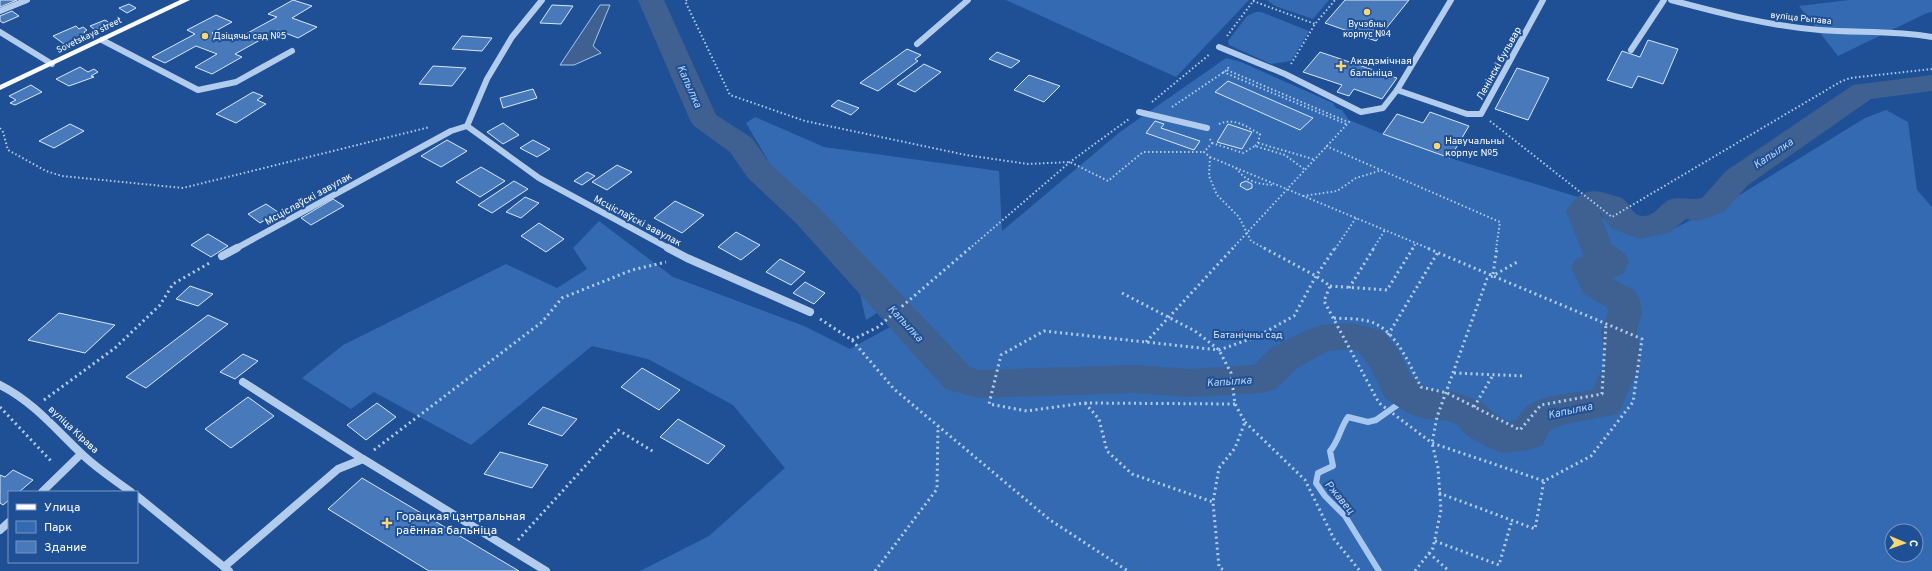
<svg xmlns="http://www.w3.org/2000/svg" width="1932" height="571" viewBox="0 0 1932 571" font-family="Overpass,sans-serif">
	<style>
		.green { fill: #336ab2; fill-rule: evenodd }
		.water { fill: #3e6192; stroke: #a6c7f0 }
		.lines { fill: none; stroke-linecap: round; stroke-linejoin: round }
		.stream { stroke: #a6c7f0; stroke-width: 6 }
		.river { fill: #3e6192; fill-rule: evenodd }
		.building { fill: #4879bb; stroke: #d8e7fa }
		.path-far1 { stroke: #b2ccee; stroke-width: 2; stroke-dasharray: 1.5 2.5; stroke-linecap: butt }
		.path { stroke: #b2ccee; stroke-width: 3; stroke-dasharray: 2 3.5; stroke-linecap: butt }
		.minor-far1 { stroke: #b2ccee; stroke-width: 6 }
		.minor { stroke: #b2ccee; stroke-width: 8 }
		.major { fill: #fafcff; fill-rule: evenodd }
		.poi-dot { fill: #fcd672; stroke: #1f5095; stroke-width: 1.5 }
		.labels { text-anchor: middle; stroke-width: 4; stroke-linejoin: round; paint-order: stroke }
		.far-street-label { font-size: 9px; fill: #fff; stroke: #1f5095 }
		.far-poi-label { font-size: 9px; fill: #fff; stroke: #1f5095 }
		.poi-label { font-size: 10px; fill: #fff; stroke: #1f5095; text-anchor: start }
		.street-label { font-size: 10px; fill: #fff; stroke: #1f5095 }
		.park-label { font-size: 10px; fill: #d8e7fa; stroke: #1f5095 }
		.water-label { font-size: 11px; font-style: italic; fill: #bed7f5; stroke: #1f5095 }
		.near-poi-label { font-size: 12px; fill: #fff; stroke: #1f5095; text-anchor: start }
	</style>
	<rect width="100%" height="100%" fill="#1f5095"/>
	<g class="green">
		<polygon points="1006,0 1249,0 1176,77"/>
		<polygon points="1267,0 1329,0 1313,19 1275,6"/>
		<polygon points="1849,0 1932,0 1932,12 1927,13 1838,56 1799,6"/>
		<polygon points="1256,12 1261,12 1309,31 1291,61 1271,64 1229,45 1228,41 1247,16"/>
		<path d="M 1226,58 L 1241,62 L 1333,103 L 1336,108 L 1342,110 L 1349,120 L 1383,134 L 1450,158 L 1578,197 L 1606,220 L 1663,234 L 1733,199 L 1865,118 L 1886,110 L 1908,122 L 1917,190 L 1932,207 L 1932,571 L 640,571 L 709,536 L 785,468 L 733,405 L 648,359 L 592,346 L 471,445 L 374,392 L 351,409 L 302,378 L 343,345 L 506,264 L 557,288 L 587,269 L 573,248 L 599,221 L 673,277 L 804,326 L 850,349 L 890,327 L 909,313 L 897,300 L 866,320 L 850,252 L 770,164 L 746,123 L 755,117 L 824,147 L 999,171 L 1002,231 L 1120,132 ZM 1892,531 L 1916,531 L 1916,555 L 1892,555 Z"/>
	</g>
	<polygon class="water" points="600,5 610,5 593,46 601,53 574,65 560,65"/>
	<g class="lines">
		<path class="stream" d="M 1379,571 L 1345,516 L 1325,496 L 1316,483 L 1318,473 L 1333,466 L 1330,451 C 1339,441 1340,428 1348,417 L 1368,422 L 1376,420 L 1410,396"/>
		<path class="river" d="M 638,0 L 664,0 L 716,115 L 752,138 L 770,164 L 818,207 L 970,367 L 979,370 L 1135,365 L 1190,369 L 1254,365 L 1271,348 L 1309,329 L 1322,325 L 1352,323 L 1383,331 L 1398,350 L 1412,378 L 1429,389 L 1450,391 L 1463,395 L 1482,402 L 1494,413 L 1507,421 L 1517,420 C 1519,416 1521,411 1524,409 C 1540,394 1571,394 1592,390 L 1605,363 L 1601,330 L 1608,313 L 1607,307 L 1584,294 L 1571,267 L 1576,259 L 1584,256 L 1566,211 C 1579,191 1590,187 1612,195 C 1615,196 1621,197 1623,199 C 1631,205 1632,216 1643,216 C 1654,217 1660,204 1669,200 C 1680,196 1691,201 1702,198 L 1726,171 L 1853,85 L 1932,75 L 1932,91 L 1871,99 L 1748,185 L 1724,212 L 1699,221 L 1686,219 L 1669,233 L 1639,239 L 1611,228 L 1600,213 L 1611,244 L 1624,253 L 1629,261 L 1623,274 L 1611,278 L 1635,291 L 1640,300 L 1642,313 L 1637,330 L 1641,363 L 1618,414 C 1604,418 1558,423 1550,431 C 1547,434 1545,441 1543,445 L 1529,450 L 1503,453 L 1489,448 L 1466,435 L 1456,424 L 1448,421 L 1422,418 L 1409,414 L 1385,398 L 1370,367 L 1358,351 L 1352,349 L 1328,351 L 1297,368 L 1276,389 L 1263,393 L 1190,397 L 1135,393 L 979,398 L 945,389 L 796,223 L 748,178 L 730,152 L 694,126 L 690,120 Z"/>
	</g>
	<g class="building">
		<polygon points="0,0 17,0 0,7"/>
		<polygon points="293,0 312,6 292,18 317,27 298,38 278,30 235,54 242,57 212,74 195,67 217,54 196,46 165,63 152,57 195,34 187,30 216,15 232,22 212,33 233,41 277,17 268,14"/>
		<polygon points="1345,0 1409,0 1376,41 1325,23"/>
		<polygon points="129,4 136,8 127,13 119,8"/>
		<polygon points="552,5 573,6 561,24 540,23"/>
		<polygon points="12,11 19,16 3,23 0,21 0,16"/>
		<polygon points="105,20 110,23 95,30 90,26"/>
		<polygon points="76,26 79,29 83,27 87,30 84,32 86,34 64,44 53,36"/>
		<polygon points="462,36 492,38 482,51 452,49"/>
		<polygon points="1648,40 1678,49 1663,84 1638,76 1632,88 1607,80 1622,51 1640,57"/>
		<polygon points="907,49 921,55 915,59 918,61 878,91 860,83"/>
		<polygon points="997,52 1020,61 1011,68 989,59"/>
		<polygon points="1320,52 1397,78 1382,99 1354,89 1349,96 1337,92 1342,85 1303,72"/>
		<polygon points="924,64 941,72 915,92 897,84"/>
		<polygon points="433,66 466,68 452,86 419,84"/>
		<polygon points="80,67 88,72 94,69 98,72 91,76 94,77 69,86 56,79"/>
		<polygon points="1517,68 1549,78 1528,120 1495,109"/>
		<polygon points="1029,75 1060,86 1044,102 1014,90"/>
		<polygon points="1228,81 1313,118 1300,130 1215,92"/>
		<polygon points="31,85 42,92 15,105 10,103 16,100 9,96"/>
		<polygon points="533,89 537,98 503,108 500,98"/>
		<polygon points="253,92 263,96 257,100 266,104 236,123 216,114"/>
		<polygon points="838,100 859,108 851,115 831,106"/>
		<polygon points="1430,112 1469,126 1450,158 1383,134 1397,114 1423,123"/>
		<polygon points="1155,121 1164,124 1161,128 1200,141 1194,150 1146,133"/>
		<polygon points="503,123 519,135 503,144 487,132"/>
		<polygon points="70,124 84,131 54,148 39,141"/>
		<polygon points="1228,124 1252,132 1242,149 1217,142"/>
		<polygon points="447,140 467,151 441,167 421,156"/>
		<polygon points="533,140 550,149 537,157 520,148"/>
		<polygon points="617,165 632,172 607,190 592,182"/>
		<polygon points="481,167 505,181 480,197 456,182"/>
		<polygon points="587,172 595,176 582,185 574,181"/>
		<polygon points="514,181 528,189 492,213 478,205"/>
		<polygon points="1246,181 1252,184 1252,188 1247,190 1240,186 1241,183"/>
		<polygon points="525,197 539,203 521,218 506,212"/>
		<polygon points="333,199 344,206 311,225 301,218"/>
		<polygon points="675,201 704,215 682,233 654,218"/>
		<polygon points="266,204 278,212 260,223 248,214"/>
		<polygon points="539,223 564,239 546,252 521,236"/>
		<polygon points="736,232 760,245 741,260 718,247"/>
		<polygon points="208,234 228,246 211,257 191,245"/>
		<polygon points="780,259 805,272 791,285 766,272"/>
		<polygon points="805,282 825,293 814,304 793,293"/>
		<polygon points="190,286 213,294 198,306 176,299"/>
		<polygon points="59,313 115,325 85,353 28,340"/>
		<polygon points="208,315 228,324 146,388 126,377"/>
		<polygon points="243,354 258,361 235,379 220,372"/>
		<polygon points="642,368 680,390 659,410 621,387"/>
		<polygon points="248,397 274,416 231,448 205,429"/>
		<polygon points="377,403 396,417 366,440 347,425"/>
		<polygon points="543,407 577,419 562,436 528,424"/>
		<polygon points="678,419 725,446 708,464 660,437"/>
		<polygon points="500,452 548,465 532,488 484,474"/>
		<polygon points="13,470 33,480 19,492 9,492 9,500 3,505 0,503 0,475 5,477"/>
		<polygon points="362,478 519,571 429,571 328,509"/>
	</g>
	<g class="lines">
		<g class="path-far1">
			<polyline points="687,0 685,1 730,95 805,121 966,155 1028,164 1070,162 1108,181 1143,152 1204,152"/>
			<polyline points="1253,1 1315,24"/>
			<polyline points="1227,36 1254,0"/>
			<polyline points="1291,64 1315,24 1335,0"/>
			<polyline points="1227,70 1348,122"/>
			<polyline points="1223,72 1346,124"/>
			<polyline points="1152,102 1210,54"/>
			<polyline points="1172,107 1227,70 1230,65"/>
			<polyline points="1490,121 1612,217 1840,82 1850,78 1932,69"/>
			<path d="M 1219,124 C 1234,117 1247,127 1260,134 L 1258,143 L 1255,146"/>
			<polyline points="0,128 3,132 8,150 46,171 62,176 183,188 430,127"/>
			<polyline points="1210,139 1212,143 1204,152 1210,157"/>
			<polyline points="1212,143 1243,153 1255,146 1285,155 1304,169"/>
			<polyline points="1258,143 1313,159"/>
			<polyline points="1326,146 1500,222 1496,249"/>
			<polyline points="1210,157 1430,249"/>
			<polyline points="1210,157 1209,176 1217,195 1239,217 1251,241 1266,249"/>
			<path d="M 1236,168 C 1246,182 1258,184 1274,185"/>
			<polyline points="1303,196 1337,191 1356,178 1382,170"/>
			<polyline points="969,249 1070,162 1129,119"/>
			<polyline points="1232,249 1350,121"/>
			<polyline points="1335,249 1356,218"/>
			<polyline points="1373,249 1385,230"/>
			<polyline points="1412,249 1416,243"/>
		</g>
		<g class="path">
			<polyline points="1264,248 1316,276 1330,286 1324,301 1379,403 1432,443 1544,481 1591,456 1633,402 1642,339 1427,248"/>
			<polyline points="1493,274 1497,248"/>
			<polyline points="1330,286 1387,290 1413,248"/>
			<polyline points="1349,288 1374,248"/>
			<polyline points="1122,293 1195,331 1219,350 1231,373 1235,404 1245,422 1235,448 1219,468 1213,502 1219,567 1225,571"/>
			<path d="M 1334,318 C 1347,319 1362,318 1374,323 C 1398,334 1410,366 1421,387 L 1447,393 L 1520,430 L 1541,405 L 1602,394 L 1606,324"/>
			<polyline points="820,319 852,340 894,389 1050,520 1128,571"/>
			<polyline points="1388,335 1438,252"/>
			<polyline points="852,340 878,327 970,248"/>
			<polyline points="1146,342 1233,248"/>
			<polyline points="1454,373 1524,376"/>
			<polyline points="44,400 115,348 160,305 173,284 211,262"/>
			<polyline points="1085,403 1099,419 1107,451 1132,474 1213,502"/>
			<polyline points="1235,404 1085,403 1027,411 989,404 1001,355 1044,331 1219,350 1256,337 1294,316 1316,276 1335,248"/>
			<polyline points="0,407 53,463"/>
			<polyline points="1474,407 1493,375"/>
			<polyline points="1245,422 1305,480 1334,539 1360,571"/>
			<polyline points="374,450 542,322 562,298 632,270 666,262"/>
			<polyline points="1439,493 1535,529 1544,481"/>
			<polyline points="518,540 618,430 654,452"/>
			<polyline points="1435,541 1499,565 1512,520"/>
			<polyline points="1429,553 1449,571"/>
			<polyline points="875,571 937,489 938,426"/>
			<polyline points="1415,571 1433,548 1441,510 1438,468 1432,443 1437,417 1487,279 1519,261"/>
		</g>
		<g class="minor-far1">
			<polyline points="542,0 512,37 487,79 467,126 539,178 670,249"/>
			<polyline points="1451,0 1397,90 1467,114 1481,114 1543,0"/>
			<path d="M 1671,0 C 1720,13 1769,26 1820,30 C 1858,33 1895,30 1932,37"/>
			<polyline points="0,11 27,0"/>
			<polyline points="0,32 52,64"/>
			<polyline points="102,40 198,90 236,82 292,51"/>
			<polyline points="917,44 968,0"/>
			<polyline points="1219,47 1285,74 1361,112 1383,108 1397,90"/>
			<polyline points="1631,50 1664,0"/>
			<polyline points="1139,112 1207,128"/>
			<polyline points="235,249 451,131 467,126"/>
		</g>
		<g class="minor">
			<polyline points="668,248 687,258 810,312"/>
			<polyline points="222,256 237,248"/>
			<polyline points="243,382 363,459"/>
			<path d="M 0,385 C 34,402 57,431 84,456 C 99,470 115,480 131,492"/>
			<polyline points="42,492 81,454"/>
			<polyline points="137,496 229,571"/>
			<polyline points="0,530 9,522"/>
			<polyline points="224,567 338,469 363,459 546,571"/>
		</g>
		<polygon class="major" points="180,0 190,0 0,90 0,85"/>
	</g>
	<g class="poi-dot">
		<circle cx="1367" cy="12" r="4"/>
		<circle cx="205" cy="36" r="4"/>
		<path d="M1339 60h4v4h4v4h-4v4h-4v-4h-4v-4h4z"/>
		<circle cx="1437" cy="146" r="4"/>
		<path d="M385 517h4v4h4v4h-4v4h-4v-4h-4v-4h4z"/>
	</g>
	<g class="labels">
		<g class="far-street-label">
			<text transform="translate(1801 18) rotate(6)" y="3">вуліца Рытава</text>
			<text transform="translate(89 35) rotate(-26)" y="3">Sovetskaya street</text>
		</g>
		<g class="far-poi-label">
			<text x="1367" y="27">Вучэбны<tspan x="1367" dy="10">корпус №4</tspan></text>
			<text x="213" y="39" text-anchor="start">Дзіцячы сад №5</text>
		</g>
		<g class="poi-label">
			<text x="1350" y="64">Акадэмічная<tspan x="1350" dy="12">бальніца</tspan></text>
			<text x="1445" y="144">Навучальны<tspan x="1445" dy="12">корпус №5</tspan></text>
		</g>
		<g class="street-label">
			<text transform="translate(1498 63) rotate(-61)" y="4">Ленінскі бульвар</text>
			<text transform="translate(308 198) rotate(-29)" y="4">Мсціслаўскі завулак</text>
			<text transform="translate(638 220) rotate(28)" y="4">Мсціслаўскі завулак</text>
			<text transform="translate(74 429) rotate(43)" y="4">вуліца Кірава</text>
		</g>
		<g class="park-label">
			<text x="1248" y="338">Батанічны сад</text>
		</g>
		<g class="water-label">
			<text transform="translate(690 86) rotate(66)" y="4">Капылка</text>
			<text transform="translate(1773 153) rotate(-34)" y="4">Капылка</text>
			<text transform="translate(906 323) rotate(47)" y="4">Капылка</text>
			<text transform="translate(1229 381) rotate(-4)" y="4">Капылка</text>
			<text transform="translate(1570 410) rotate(-12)" y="4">Капылка</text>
			<text transform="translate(1340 497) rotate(50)" y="4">Ржавец</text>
		</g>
		<g class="near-poi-label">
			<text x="396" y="520">Горацкая цэнтральная<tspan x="396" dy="14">раённая бальніца</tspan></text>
		</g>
	</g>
	<rect x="8" y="491" width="130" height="72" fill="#1f5095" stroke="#7996bf"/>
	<rect x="16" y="504" width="20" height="6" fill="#fafcff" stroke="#7996bf"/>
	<text x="44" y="511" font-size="12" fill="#ffffff">Улица</text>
	<rect x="16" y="521" width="20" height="12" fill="#336ab2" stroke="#7996bf"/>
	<text x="44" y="531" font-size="12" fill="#ffffff">Парк</text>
	<rect x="16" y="541" width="20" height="12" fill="#4879bb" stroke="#7996bf"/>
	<text x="44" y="551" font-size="12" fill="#ffffff">Здание</text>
	<g transform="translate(1904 543) rotate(92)"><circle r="19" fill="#1f5095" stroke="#7996bf"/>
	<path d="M0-3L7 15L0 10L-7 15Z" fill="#fcd672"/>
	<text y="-6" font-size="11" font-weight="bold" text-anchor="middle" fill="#ffffff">С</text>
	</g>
</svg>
